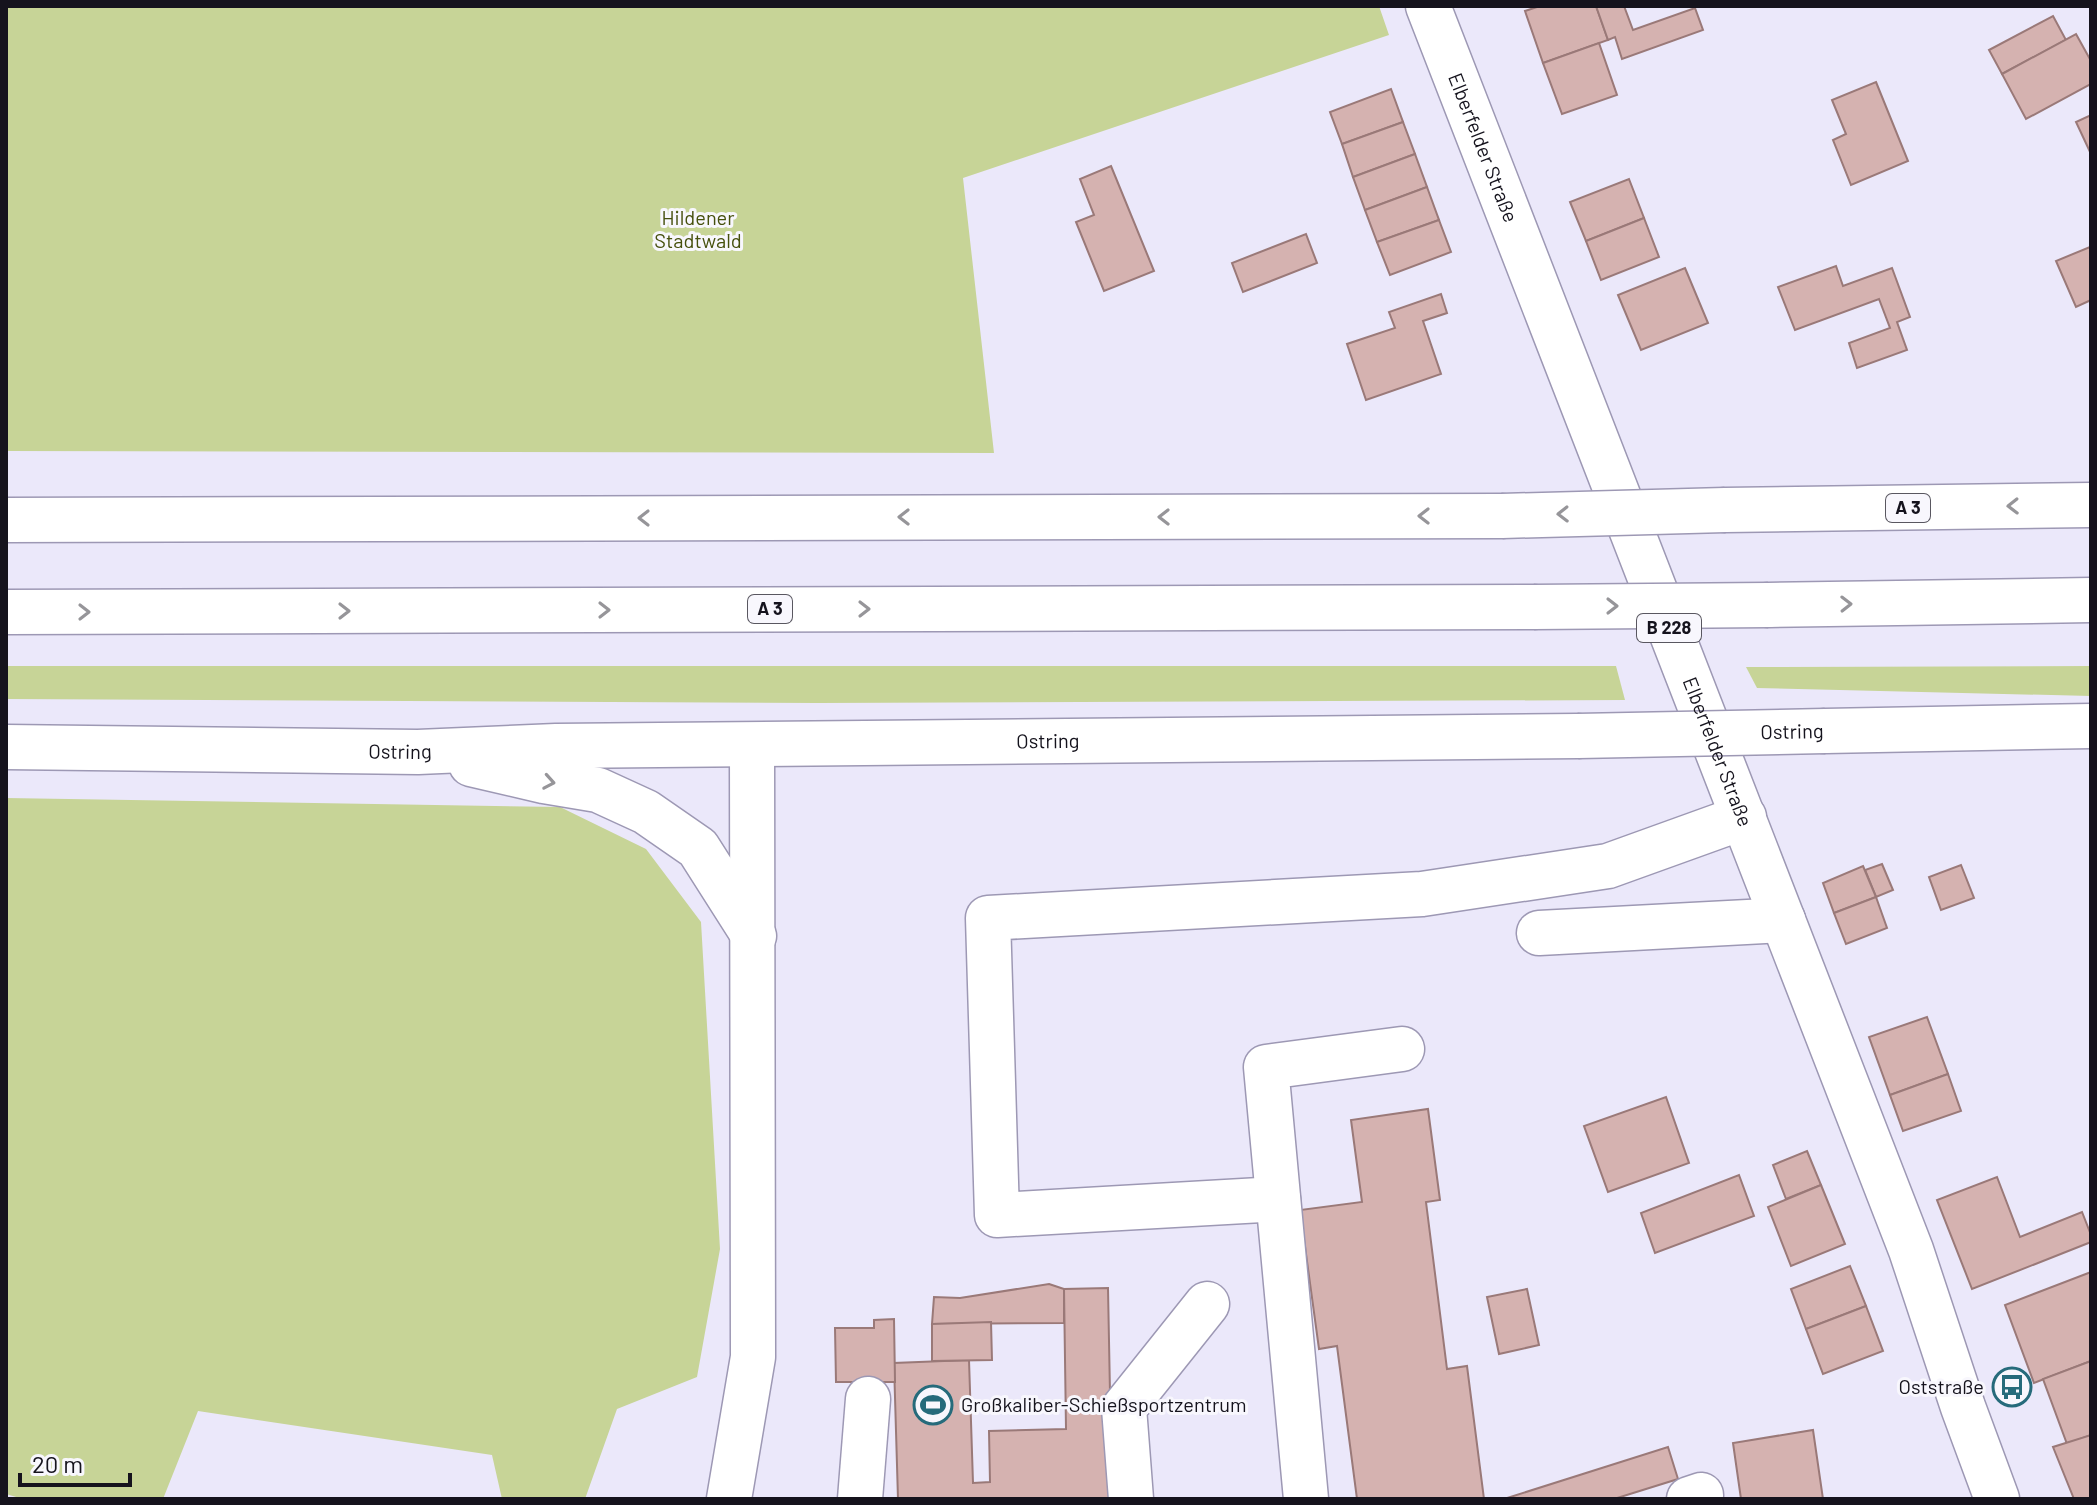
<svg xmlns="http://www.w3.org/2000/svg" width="2097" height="1505" viewBox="0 0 2097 1505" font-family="Barlow,sans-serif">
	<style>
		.green { fill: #c7d497 }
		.building { fill: #d5b2b0; stroke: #9a7978; stroke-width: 2 }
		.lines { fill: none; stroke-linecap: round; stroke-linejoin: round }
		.minor-casing { stroke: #9d98b4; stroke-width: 47 }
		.major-casing { stroke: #9d98b4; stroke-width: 47 }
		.highway-casing { stroke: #9d98b4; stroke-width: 47 }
		.minor { stroke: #fff; stroke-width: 44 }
		.major { stroke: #fff; stroke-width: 44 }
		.highway { stroke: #fff; stroke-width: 44 }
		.major-bridge-casing { stroke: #9d98b4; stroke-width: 47; stroke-linecap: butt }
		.highway-bridge-casing { stroke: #9d98b4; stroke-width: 47; stroke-linecap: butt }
		.major-bridge { stroke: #fff; stroke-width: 44 }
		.highway-bridge { stroke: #fff; stroke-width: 44 }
		.oneway { stroke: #969599 }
		.labels { text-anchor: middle; stroke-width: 6; stroke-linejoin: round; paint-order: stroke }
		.shield { fill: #f8f7fd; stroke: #595760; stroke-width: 2 }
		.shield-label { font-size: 18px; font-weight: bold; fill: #15131d }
		.street-label { font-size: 20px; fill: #15131d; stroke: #f8f7fd }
		.park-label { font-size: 20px; fill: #46500d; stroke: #f8f7fd }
		.poi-label { font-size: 20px; fill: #15131d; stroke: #f8f7fd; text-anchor: end }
	</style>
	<rect width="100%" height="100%" fill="#ebe8fa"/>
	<g class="green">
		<polygon points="6,6 1379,6 1389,35 963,178 994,453 6,451"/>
		<polygon points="6,666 1616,666 1625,700 818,703 6,699"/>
		<polygon points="2091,666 2091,696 1757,688 1746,667"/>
		<polygon points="6,798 560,807 646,849 701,922 720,1249 697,1377 617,1409 585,1499 502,1499 492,1455 198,1411 163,1499 23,1499 6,1494"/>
	</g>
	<g class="building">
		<polygon points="1540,6 1596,6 1608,40 1543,63 1525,11"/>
		<polygon points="1596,6 1624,6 1633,30 1695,8 1703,30 1622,59 1615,37 1608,40"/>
		<polygon points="2053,16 2066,40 2002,74 1989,50"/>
		<polygon points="2076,34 2091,61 2091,84 2026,119 2002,74"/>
		<polygon points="1599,43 1617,95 1562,114 1543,63"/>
		<polygon points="1876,82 1908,161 1851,185 1833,140 1846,134 1832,100"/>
		<polygon points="1391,89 1403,122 1342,144 1330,112"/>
		<polygon points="2091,115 2091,154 2076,122"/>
		<polygon points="1403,122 1415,154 1353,177 1342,144"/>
		<polygon points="1415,154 1427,187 1365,210 1353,177"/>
		<polygon points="1111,166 1154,271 1104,291 1076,222 1094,215 1080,179"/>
		<polygon points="1629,179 1644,218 1586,241 1570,202"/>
		<polygon points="1427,187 1439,220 1377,242 1365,210"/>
		<polygon points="1644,218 1659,257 1601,280 1586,241"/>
		<polygon points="1439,220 1451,252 1390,275 1377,242"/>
		<polygon points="1306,234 1317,263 1243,292 1232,263"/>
		<polygon points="2090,247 2091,300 2076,307 2056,261"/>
		<polygon points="1836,266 1843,286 1892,268 1910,317 1897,322 1907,350 1857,368 1849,343 1890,328 1879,299 1795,330 1778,287"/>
		<polygon points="1685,268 1708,323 1641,350 1618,295"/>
		<polygon points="1441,294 1447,313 1423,321 1441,374 1366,400 1347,344 1395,328 1389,312"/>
		<polygon points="1882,864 1893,890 1876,897 1865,870"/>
		<polygon points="1961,865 1974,898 1941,910 1929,877"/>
		<polygon points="1863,866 1876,897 1834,913 1823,883"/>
		<polygon points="1876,897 1887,928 1846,944 1834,913"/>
		<polygon points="1927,1017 1948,1074 1890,1095 1869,1037"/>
		<polygon points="1948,1074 1961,1111 1903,1131 1890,1095"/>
		<polygon points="1666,1097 1689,1163 1608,1192 1584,1126"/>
		<polygon points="1428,1109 1440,1200 1426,1202 1447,1369 1467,1366 1484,1499 1357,1499 1337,1346 1319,1349 1300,1210 1362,1202 1351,1120"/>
		<polygon points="1807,1151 1821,1185 1786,1199 1773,1165"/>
		<polygon points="1739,1175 1754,1216 1655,1253 1641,1213"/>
		<polygon points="1997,1177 2020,1237 2082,1212 2091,1235 2091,1242 1972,1289 1937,1200"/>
		<polygon points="1821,1185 1845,1244 1791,1266 1768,1207"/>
		<polygon points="1850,1266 1866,1306 1806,1329 1791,1289"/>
		<polygon points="2091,1272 2091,1361 2034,1383 2005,1305"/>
		<polygon points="1049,1284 1064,1289 1064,1323 932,1324 934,1297 960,1298"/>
		<polygon points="1108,1288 1112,1499 898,1499 894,1363 969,1360 973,1483 990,1482 989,1431 1066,1429 1064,1289"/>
		<polygon points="1527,1289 1539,1345 1499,1354 1487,1297"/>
		<polygon points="1866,1306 1883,1351 1823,1374 1806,1329"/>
		<polygon points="894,1319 895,1382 836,1382 835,1328 874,1328 874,1320"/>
		<polygon points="991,1322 992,1360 932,1361 932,1324"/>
		<polygon points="2091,1361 2091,1435 2067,1444 2043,1379"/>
		<polygon points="1813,1430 1823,1499 1741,1499 1733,1443"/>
		<polygon points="2091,1435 2091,1499 2074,1499 2053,1447"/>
		<polygon points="1668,1447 1678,1479 1614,1499 1504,1499"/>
	</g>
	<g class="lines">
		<defs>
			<g id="minor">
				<polyline points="1539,933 1783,920"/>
				<polyline points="1278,1199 997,1215 988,918 1422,894 1608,866 1744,817"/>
				<polyline points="860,1499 868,1399"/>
				<polyline points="1131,1499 1124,1408 1207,1304"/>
				<polyline points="1306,1499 1266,1067 1402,1049"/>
				<polyline points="1689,1499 1701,1495"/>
			</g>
			<g id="major">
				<path id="s1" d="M 1428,6 L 1911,1250 L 1963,1407 L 1997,1499"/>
				<polyline points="1825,731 2091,726"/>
				<path id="s2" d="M 6,747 L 418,752 L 556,746 L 1578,736"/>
				<polyline points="471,764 544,781 598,790 646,812 698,848 754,936"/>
				<polyline points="729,1499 753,1357 752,746"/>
			</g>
			<g id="highway">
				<polyline points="1725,510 2091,505"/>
				<polyline points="6,520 1502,516"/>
				<polyline points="1768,605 2091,600"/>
				<polyline points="6,612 1534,607"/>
			</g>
		</defs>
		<use href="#minor" class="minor-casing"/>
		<use href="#major" class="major-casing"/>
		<use href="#highway" class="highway-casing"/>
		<use href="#minor" class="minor"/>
		<use href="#major" class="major"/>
		<use href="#highway" class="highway"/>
		<defs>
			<g id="major-bridge">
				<path id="s3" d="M 1578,736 L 1825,731"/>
			</g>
			<g id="highway-bridge">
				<polyline points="1502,516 1725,510"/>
				<polyline points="1534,607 1768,605"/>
			</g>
		</defs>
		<use href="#major-bridge" class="major-bridge-casing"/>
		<use href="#highway-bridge" class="highway-bridge-casing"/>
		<use href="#major-bridge" class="major-bridge"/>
		<use href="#highway-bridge" class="highway-bridge"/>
	</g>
	<defs><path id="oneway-chevron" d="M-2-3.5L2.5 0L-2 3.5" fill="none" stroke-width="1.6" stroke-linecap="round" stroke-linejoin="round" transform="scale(2)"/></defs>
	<g class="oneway">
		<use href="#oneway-chevron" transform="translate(2013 506) rotate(179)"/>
		<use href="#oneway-chevron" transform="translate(1563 514) rotate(179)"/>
		<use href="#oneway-chevron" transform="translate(1424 516) rotate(180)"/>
		<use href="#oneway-chevron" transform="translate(904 517) rotate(180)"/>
		<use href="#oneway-chevron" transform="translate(1164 517) rotate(180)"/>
		<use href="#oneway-chevron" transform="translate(644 518) rotate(180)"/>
		<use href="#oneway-chevron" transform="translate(1846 604) rotate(-1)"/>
		<use href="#oneway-chevron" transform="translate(1612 606)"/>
		<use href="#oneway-chevron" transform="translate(864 609)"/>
		<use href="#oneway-chevron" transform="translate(604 610)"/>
		<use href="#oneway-chevron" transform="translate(344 611)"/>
		<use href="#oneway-chevron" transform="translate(84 612)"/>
		<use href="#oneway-chevron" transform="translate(549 782) rotate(10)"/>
	</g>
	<defs>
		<symbol id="bus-ring" viewBox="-11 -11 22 22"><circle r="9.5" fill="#f8f7fd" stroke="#266b7b" stroke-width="1.5"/><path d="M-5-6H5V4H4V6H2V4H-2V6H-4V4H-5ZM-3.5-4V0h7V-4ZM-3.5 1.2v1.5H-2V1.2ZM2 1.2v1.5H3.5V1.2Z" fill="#266b7b"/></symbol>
		<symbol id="stadium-ring" viewBox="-11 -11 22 22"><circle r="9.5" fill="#f8f7fd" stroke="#266b7b" stroke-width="1.5"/><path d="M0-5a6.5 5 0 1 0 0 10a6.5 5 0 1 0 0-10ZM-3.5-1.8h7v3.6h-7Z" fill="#266b7b"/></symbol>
	</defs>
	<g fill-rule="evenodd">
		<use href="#bus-ring" x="1990" y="1365" width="44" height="44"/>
		<use href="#stadium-ring" x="911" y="1383" width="44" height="44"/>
	</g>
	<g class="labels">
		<g class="shield">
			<rect x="1886" y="494" width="44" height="28" rx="6"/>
			<rect x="748" y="595" width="44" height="28" rx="6"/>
			<rect x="1637" y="614" width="64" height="28" rx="6"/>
		</g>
		<g class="shield-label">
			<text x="1908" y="514">A 3</text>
			<text x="770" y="615">A 3</text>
			<text x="1669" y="634">B 228</text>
		</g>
		<g class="street-label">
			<text dy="7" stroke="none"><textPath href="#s1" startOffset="152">Elberfelder Straße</textPath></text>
			<text dy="7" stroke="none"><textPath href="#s3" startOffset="214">Ostring</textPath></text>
			<text dy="7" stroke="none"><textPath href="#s2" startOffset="1042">Ostring</textPath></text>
			<text dy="7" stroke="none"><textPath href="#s2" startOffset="394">Ostring</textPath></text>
			<text dy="7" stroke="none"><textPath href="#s1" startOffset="800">Elberfelder Straße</textPath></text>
		</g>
		<g class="park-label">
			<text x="698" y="225">Hildener<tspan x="698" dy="23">Stadtwald</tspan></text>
		</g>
		<g class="poi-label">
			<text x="1984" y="1394">Oststraße</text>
			<text x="961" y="1412" text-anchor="start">Großkaliber-Schießsportzentrum</text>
		</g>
	</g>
	<rect width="2097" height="1505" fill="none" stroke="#15131d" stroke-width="16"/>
	<path d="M20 1473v12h110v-12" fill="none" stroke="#15131d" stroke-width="4"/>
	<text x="32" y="1473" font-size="24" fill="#15131d" stroke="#f8f7fd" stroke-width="6" paint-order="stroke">20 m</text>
</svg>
